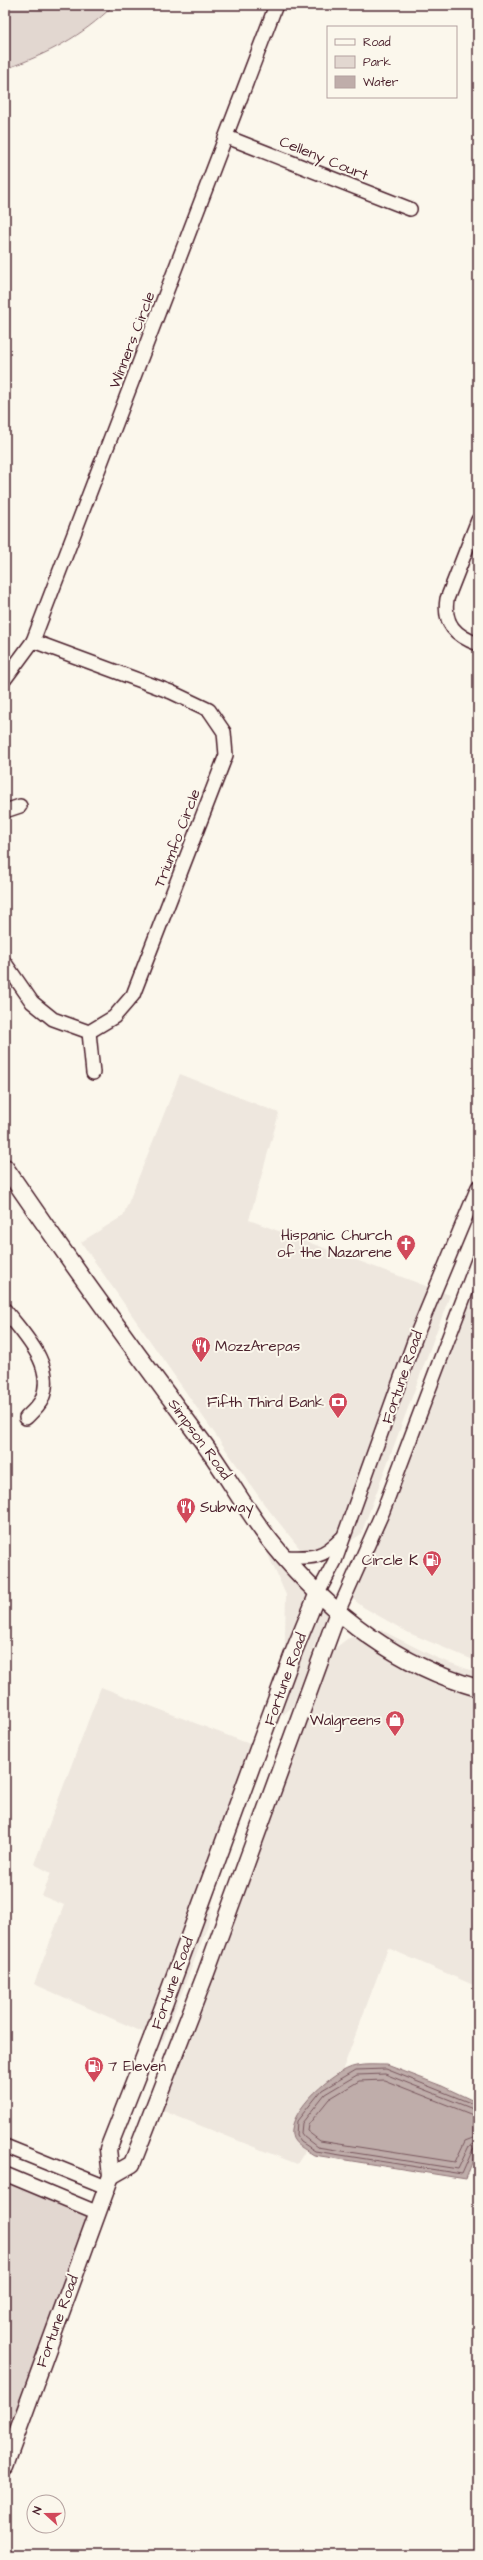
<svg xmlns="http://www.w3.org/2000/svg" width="483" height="2560" viewBox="0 0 483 2560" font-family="'Architects Daughter',sans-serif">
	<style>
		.built { fill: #eee7de }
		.green { fill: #e2d7d0; stroke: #967b7e }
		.water { fill: #bfadaa; stroke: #907477 }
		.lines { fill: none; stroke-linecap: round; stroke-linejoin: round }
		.shore { stroke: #79585e; stroke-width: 1 }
		.minor-casing { stroke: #4a1f2b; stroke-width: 16 }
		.major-casing { stroke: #4a1f2b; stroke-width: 19 }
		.minor { stroke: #fbf7ec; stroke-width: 13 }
		.major { stroke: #fbf7ec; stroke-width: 16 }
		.labels { text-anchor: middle; stroke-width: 4; stroke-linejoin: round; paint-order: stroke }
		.street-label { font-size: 15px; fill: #4a1f2b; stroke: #fbf7ec }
		.poi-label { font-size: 15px; fill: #4a1f2b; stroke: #fbf7ec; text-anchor: end }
	</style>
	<rect width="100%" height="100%" fill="#fbf7ec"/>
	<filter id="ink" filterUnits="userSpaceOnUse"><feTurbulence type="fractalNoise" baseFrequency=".025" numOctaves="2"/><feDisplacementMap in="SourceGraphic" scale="8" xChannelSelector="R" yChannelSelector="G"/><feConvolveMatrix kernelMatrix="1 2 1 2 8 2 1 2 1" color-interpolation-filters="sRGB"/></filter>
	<g filter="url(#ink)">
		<g class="built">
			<polygon points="180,1074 279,1113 249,1220 450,1295 361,1534 342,1547 312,1553 301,1550 264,1504 81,1242 123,1216"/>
			<polygon points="478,1258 478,1662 409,1633 363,1607 349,1596"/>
			<polygon points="234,1478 277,1537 314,1579 335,1598 311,1653 313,1655 292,1707 283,1715 286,1595"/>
			<polygon points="368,1630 381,1630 437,1658 478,1673 478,1987 388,1948 341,2074 319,2087 297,2144 306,2150 297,2164 151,2106 324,1657 347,1639"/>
			<polygon points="101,1687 260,1748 223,1848 208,1925 163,2041 34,1984 64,1905 42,1896 51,1873 34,1864"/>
		</g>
		<g class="green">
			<path d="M 5,5 L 114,5 C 81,37 48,54 5,69 Z"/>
			<polygon points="5,2179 95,2217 5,2451"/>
		</g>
		<path class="water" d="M 387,2065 L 442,2086 L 478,2103 L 478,2146 L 466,2179 L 314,2155 C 306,2150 293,2144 292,2135 C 288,2111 334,2070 356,2066 C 365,2064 377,2065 387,2065 Z"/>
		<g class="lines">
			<g class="shore">
				<polyline points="478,2106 386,2069 356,2070 322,2090 297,2121 296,2135 301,2142 315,2151 462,2174 473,2149 478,2147"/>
				<polyline points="478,2111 385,2074 357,2075 325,2094 302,2123 301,2133 304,2137 317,2147 458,2169 469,2146 478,2142"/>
				<polyline points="478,2117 384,2080 359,2081 329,2099 308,2125 307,2131 320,2141 455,2162 465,2141 478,2136"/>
			</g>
			<defs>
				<g id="minor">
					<polyline points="227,137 410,209"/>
					<path d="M 478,520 L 447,599 C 443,624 456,636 478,644"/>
					<polyline points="5,679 33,641 276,5"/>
					<polyline points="5,811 20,806"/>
					<polyline points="5,963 32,1002 53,1019 89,1032 114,1017 133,995 226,755 224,732 209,710 171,692 33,641"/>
					<polyline points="89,1032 93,1073"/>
					<path d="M 5,1310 C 24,1335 56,1365 42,1399 C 39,1406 31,1413 26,1418"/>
					<path d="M 284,1557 C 312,1558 322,1559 342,1538"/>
					<polyline points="317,1595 335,1561 416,1336 478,1187"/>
					<polyline points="338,1612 383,1511 478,1260"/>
					<polyline points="5,2146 106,2187"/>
					<polyline points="5,2174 96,2212"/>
				</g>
				<g id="major">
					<path d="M 5,1167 C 68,1259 132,1348 199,1437 C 225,1471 245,1510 272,1543 C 326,1610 395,1665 478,1688"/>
					<polyline points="111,2176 132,2164 206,1973 338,1612"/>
					<polyline points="5,2466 111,2176 108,2149 151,2040 294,1651 317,1595"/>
				</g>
			</defs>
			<use href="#minor" class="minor-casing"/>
			<use href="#major" class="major-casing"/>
			<use href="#minor" class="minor"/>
			<use href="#major" class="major"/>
		</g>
	</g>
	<defs>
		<symbol id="church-pin" viewBox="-11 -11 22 30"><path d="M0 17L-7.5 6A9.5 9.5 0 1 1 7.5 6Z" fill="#d1495b" stroke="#fbf7ec"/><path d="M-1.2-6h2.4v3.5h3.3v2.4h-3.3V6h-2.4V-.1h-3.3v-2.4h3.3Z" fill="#fff"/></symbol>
		<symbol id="restaurant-pin" viewBox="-11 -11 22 30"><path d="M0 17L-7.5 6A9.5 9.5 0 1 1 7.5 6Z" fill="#d1495b" stroke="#fbf7ec"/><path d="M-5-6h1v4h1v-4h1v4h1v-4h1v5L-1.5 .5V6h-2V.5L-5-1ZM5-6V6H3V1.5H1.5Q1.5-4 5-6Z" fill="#fff"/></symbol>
		<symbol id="bank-pin" viewBox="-11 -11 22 30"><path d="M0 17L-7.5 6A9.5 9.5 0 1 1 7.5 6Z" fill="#d1495b" stroke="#fbf7ec"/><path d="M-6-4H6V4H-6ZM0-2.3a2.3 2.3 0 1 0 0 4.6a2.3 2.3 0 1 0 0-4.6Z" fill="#fff"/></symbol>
		<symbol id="fuel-pin" viewBox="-11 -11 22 30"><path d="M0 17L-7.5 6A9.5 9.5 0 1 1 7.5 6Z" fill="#d1495b" stroke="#fbf7ec"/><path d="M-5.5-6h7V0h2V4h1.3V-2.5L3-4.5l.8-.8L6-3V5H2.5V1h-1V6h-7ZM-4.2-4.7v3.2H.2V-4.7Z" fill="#fff"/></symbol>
		<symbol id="shop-pin" viewBox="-11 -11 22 30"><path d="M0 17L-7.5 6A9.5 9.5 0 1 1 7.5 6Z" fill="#d1495b" stroke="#fbf7ec"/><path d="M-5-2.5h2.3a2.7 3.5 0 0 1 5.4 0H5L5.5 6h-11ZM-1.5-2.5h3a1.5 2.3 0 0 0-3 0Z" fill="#fff"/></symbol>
	</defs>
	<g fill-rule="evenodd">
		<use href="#church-pin" x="395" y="1233" width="22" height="30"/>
		<use href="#restaurant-pin" x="190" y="1335" width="22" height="30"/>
		<use href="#bank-pin" x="327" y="1391" width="22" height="30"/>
		<use href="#restaurant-pin" x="175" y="1496" width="22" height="30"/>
		<use href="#fuel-pin" x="421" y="1549" width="22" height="30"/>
		<use href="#shop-pin" x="384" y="1709" width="22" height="30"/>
		<use href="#fuel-pin" x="83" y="2055" width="22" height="30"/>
	</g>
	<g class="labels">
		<g class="street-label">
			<text transform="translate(324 158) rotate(22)" y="5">Celleny Court</text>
			<text transform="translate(132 340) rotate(-69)" y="5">Winners Circle</text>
			<text transform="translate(177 838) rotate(-69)" y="5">Triumfo Circle</text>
			<text transform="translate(402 1377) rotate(-71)" y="5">Fortune Road</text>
			<text transform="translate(200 1439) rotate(54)" y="5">Simpson Road</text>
			<text transform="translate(285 1679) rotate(-70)" y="5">Fortune Road</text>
			<text transform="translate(172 1983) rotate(-70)" y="5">Fortune Road</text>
			<text transform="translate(57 2321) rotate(-70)" y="5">Fortune Road</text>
		</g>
		<g class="poi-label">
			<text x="392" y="1240">Hispanic Church<tspan x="392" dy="17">of the Nazarene</tspan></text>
			<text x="215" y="1351" text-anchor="start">MozzArepas</text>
			<text x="324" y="1407">Fifth Third Bank</text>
			<text x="200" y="1512" text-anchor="start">Subway</text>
			<text x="418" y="1565">Circle K</text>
			<text x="381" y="1725">Walgreens</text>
			<text x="108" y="2071" text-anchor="start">7 Eleven</text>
		</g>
	</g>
	<rect width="483" height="2560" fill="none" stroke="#fbf7ec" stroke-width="20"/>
	<rect x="10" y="10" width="463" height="2540" fill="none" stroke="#4a1f2b" stroke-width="1.5" filter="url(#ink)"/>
	<rect x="327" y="26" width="130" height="72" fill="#fbf7ec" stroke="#b4a19f"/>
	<rect x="335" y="39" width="20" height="6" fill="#fbf7ec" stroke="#b4a19f"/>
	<text x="363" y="46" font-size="12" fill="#4a1f2b">Road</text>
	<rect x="335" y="56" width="20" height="12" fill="#e2d7d0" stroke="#b4a19f"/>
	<text x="363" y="66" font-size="12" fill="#4a1f2b">Park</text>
	<rect x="335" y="76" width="20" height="12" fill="#bfadaa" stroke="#b4a19f"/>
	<text x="363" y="86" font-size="12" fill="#4a1f2b">Water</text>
	<g transform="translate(46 2514) rotate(291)"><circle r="19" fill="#fbf7ec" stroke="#b4a19f"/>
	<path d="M0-3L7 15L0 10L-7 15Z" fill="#d1495b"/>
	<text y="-6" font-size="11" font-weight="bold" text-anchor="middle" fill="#4a1f2b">N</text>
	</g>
</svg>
